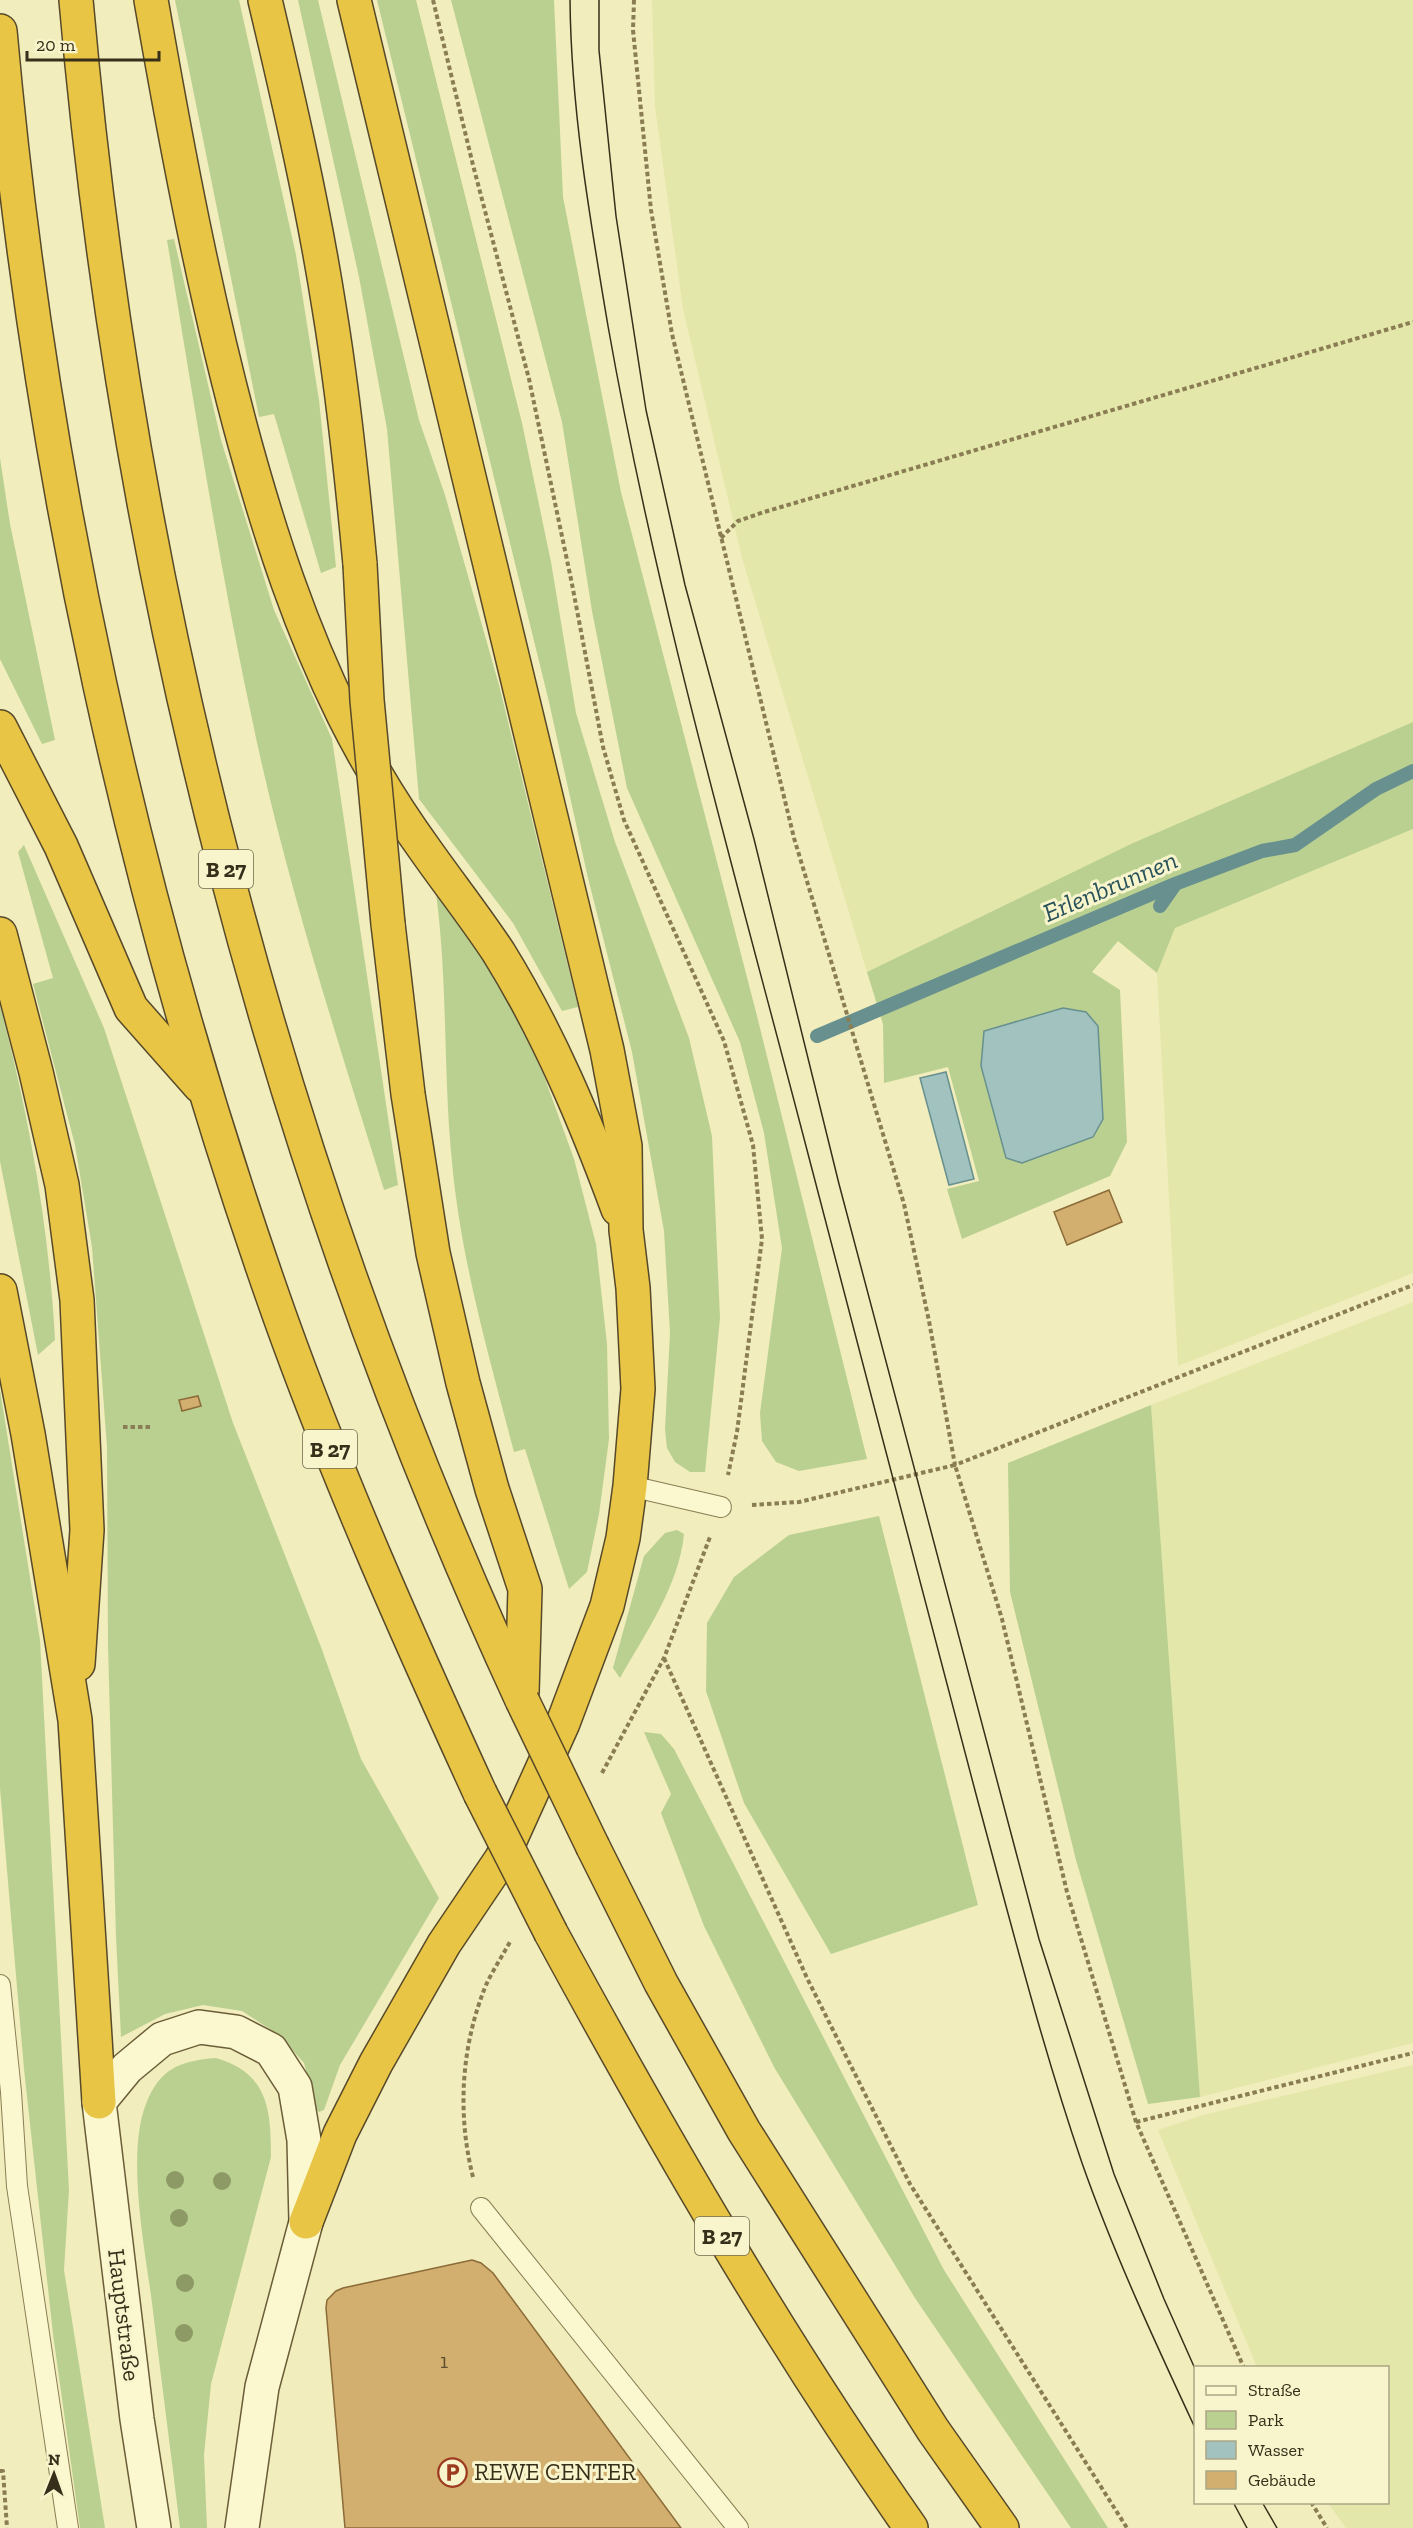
<svg xmlns="http://www.w3.org/2000/svg" width="1413" height="2528" viewBox="0 0 1413 2528" font-family="'Zilla Slab',serif">
	<style>
		.farmland { fill: #e3e7a9 }
		.green { fill: #bad090; fill-rule: evenodd }
		.water { fill: #a1c2bf; stroke: #67908f; stroke-width: 1.5 }
		.lines { fill: none; stroke-linecap: round; stroke-linejoin: round }
		.stream { stroke: #67908f; stroke-width: 14 }
		.building { fill: #d2ae6f; stroke: #8b6b38; stroke-width: 1.5 }
		.lane-casing { stroke: #8a7d54; stroke-width: 22 }
		.secondary-casing { stroke: #6b5d38; stroke-width: 36 }
		.highway-casing { stroke: #574929; stroke-width: 36 }
		.path { stroke: #8a7d54; stroke-width: 4; stroke-dasharray: 4.5 3; stroke-linecap: butt }
		.lane { stroke: #fbf8d0; stroke-width: 20 }
		.secondary { stroke: #fbf8d0; stroke-width: 33 }
		.highway { stroke: #e9c545; stroke-width: 33 }
		.tram { stroke: #382f1a; stroke-width: 1.5 }
		.highway-bridge-casing { stroke: #574929; stroke-width: 36; stroke-linecap: butt }
		.highway-bridge { stroke: #e9c545; stroke-width: 33 }
		.tree { fill: #8d9a66 }
		.labels { text-anchor: middle; stroke-width: 6; stroke-linejoin: round; paint-order: stroke }
		.number-label { font-size: 21px; fill: #5e4f2f }
		.shield { fill: #f8f5cc; stroke: #726a4f; stroke-width: 1.5 }
		.shield-label { font-size: 22px; font-weight: bold; fill: #382f1a }
		.street-label { font-size: 24px; fill: #382f1a; stroke: #f8f5cc }
		.poi-label { font-size: 24px; fill: #382f1a; stroke: #f8f5cc; text-anchor: start }
		.water-label { font-size: 26px; font-style: italic; fill: #285159; stroke: #f8f5cc }
	</style>
	<rect width="100%" height="100%" fill="#f1edbc"/>
	<g class="farmland">
		<polygon points="652,0 1413,0 1413,722 1133,843 867,972 742,558 683,309 655,107"/>
		<polygon points="1413,829 1413,1273 1178,1366 1157,973 1175,928"/>
		<polygon points="1413,1302 1413,2043 1200,2097 1151,1405"/>
		<polygon points="1413,2065 1413,2528 1346,2528 1328,2503 1388,2502 1388,2368 1257,2367 1158,2130 1203,2115"/>
	</g>
	<g class="green">
		<polygon points="175,0 239,0 296,255 319,400 336,567 321,573 274,414 259,417"/>
		<polygon points="298,0 318,0 419,420 445,495 499,685 578,1007 562,1011 513,923 419,799 387,429 359,277"/>
		<polygon points="377,0 416,0 522,423 551,562 576,713 615,842 689,1038 712,1136 720,1318 705,1472 690,1472 675,1462 667,1448 665,1429 670,1333 664,1231 632,1052 588,878 549,702"/>
		<polygon points="451,0 554,0 563,197 621,492 756,1012 867,1459 799,1471 776,1462 762,1441 760,1413 782,1248 764,1133 740,1042 627,788 592,611 562,422"/>
		<path d="M 174,239 L 221,440 L 274,610 L 332,739 L 398,1185 L 384,1190 C 339,1044 291,897 258,747 C 221,579 195,409 167,240 Z"/>
		<polygon points="0,458 10,524 55,740 42,744 0,659"/>
		<path d="M 1413,722 L 1413,829 L 1175,928 L 1157,973 L 1118,941 L 1092,972 L 1120,990 L 1127,1142 L 1110,1176 L 962,1239 L 947,1189 L 979,1181 L 948,1067 L 884,1083 L 883,1024 L 867,972 L 1133,843 ZM 1103,1119 L 1093,1137 L 1022,1163 Z"/>
		<polygon points="24,845 104,1028 233,1423 321,1647 361,1759 439,1898 340,2065 324,2110 319,2112 316,2109 304,2063 279,2035 242,2011 203,2005 165,2014 121,2037 116,1937 108,1646 107,1447 92,1247 75,1145 33,984 53,978 18,852"/>
		<path d="M 436,893 L 504,987 L 544,1076 L 574,1159 L 596,1244 L 607,1344 L 609,1439 L 599,1514 L 587,1572 L 569,1589 L 525,1449 L 514,1452 C 489,1356 461,1261 452,1162 C 443,1073 448,983 436,893 Z"/>
		<path d="M 0,1006 C 29,1115 49,1227 55,1340 L 38,1355 L 0,1161 Z"/>
		<polygon points="0,1390 40,1640 69,2190 64,2270 105,2528 80,2528 53,2334 24,2069 0,1788"/>
		<polygon points="1151,1405 1200,2097 1148,2104 1076,1860 1010,1592 1008,1463"/>
		<polygon points="879,1516 978,1905 831,1954 744,1803 706,1691 707,1623 734,1577 789,1535"/>
		<path d="M 677,1530 L 684,1534 C 679,1586 645,1634 620,1678 L 613,1668 L 644,1556 L 665,1533 Z"/>
		<polygon points="644,1732 661,1734 674,1749 944,2270 1108,2528 1071,2528 915,2298 774,2067 704,1926 661,1813 671,1794"/>
		<path d="M 216,2058 C 268,2073 271,2109 271,2157 L 211,2384 L 204,2455 L 207,2528 L 180,2528 C 171,2453 161,2378 152,2303 C 145,2249 126,2154 146,2104 C 160,2068 180,2061 216,2058 Z"/>
	</g>
	<g class="water">
		<polygon points="1063,1008 1086,1012 1098,1026 1103,1119 1093,1137 1022,1163 1006,1158 981,1066 984,1031"/>
		<polygon points="946,1072 974,1179 949,1185 920,1078"/>
	</g>
	<g class="lines">
		<g class="stream">
			<polyline points="1160,906 1174,886"/>
			<polyline points="817,1036 1175,884 1262,851 1295,845 1376,789 1413,771"/>
		</g>
	</g>
	<g class="building">
		<polygon points="1109,1190 1122,1222 1067,1245 1054,1212"/>
		<polygon points="198,1396 201,1406 182,1411 179,1400"/>
		<polygon points="472,2260 481,2263 493,2273 681,2528 345,2528 326,2308 327,2300 336,2291 343,2288"/>
	</g>
	<g class="lines">
		<defs>
			<g id="lane">
				<polyline points="630,1486 721,1507"/>
				<polyline points="0,1985 11,2092 17,2186 68,2528"/>
				<polyline points="481,2208 738,2528"/>
			</g>
			<polyline id="secondary" points="154,2528 137,2419 99,2102 127,2068 162,2039 199,2027 236,2032 271,2050 295,2087 304,2140 306,2222 262,2387 242,2528"/>
			<g id="highway">
				<path d="M 76,0 C 127,586 275,1166 522,1700"/>
				<path d="M 151,0 C 177,149 205,298 245,444 C 271,538 301,629 344,716 C 366,760 397,811 426,851 C 450,885 476,918 499,953 C 549,1034 585,1120 618,1209"/>
				<path d="M 265,0 C 289,101 313,205 329,307 C 343,392 352,478 360,564"/>
				<path d="M 0,31 C 39,469 133,903 280,1317 C 338,1479 408,1636 480,1793"/>
				<polyline points="0,727 61,846 131,1008 200,1086"/>
				<polyline points="388,924 408,1094 433,1253 463,1383 492,1489 525,1589 522,1692"/>
				<polyline points="0,934 36,1072 62,1185 77,1300 87,1530 78,1664"/>
				<polyline points="0,1291 28,1434 75,1720 99,2102"/>
				<polyline points="593,1847 661,1983 744,2131 933,2430 1002,2528"/>
				<path d="M 551,1933 C 662,2137 778,2338 911,2528"/>
				<polyline points="306,2222 340,2134 376,2063 444,1944 502,1858 563,1723 607,1606 623,1538 630,1486 638,1389 633,1288 626,1230 625,1146 607,1050 354,0"/>
			</g>
		</defs>
		<use href="#lane" class="lane-casing"/>
		<use href="#secondary" class="secondary-casing"/>
		<use href="#highway" class="highway-casing"/>
		<g class="path">
			<polyline points="433,0 473,165 529,379 572,584 603,747 624,820 724,1041 753,1145 762,1239 737,1432 728,1475"/>
			<polyline points="634,0 633,30 651,210 672,334 794,838 904,1204 929,1321 955,1465 1413,1285"/>
			<polyline points="721,538 738,521 764,512 1413,322"/>
			<polyline points="123,1427 153,1427"/>
			<polyline points="752,1505 799,1502 955,1465 1002,1619 1067,1892 1136,2122 1244,2368"/>
			<polyline points="664,1658 807,1978 910,2184 1127,2528"/>
			<polyline points="602,1773 664,1658 710,1537"/>
			<polyline points="1136,2122 1413,2053"/>
			<path d="M 473,2177 C 457,2114 461,2046 486,1985 C 493,1970 503,1955 511,1940"/>
			<polyline points="0,2471 3,2471 7,2528"/>
			<polyline points="1311,2502 1327,2528"/>
		</g>
		<use href="#lane" class="lane"/>
		<use href="#secondary" class="secondary"/>
		<use href="#highway" class="highway"/>
		<g class="tram">
			<path d="M 570,0 C 571,110 590,219 608,326 C 657,604 736,877 807,1150 C 864,1366 919,1582 977,1798 C 1010,1920 1041,2043 1082,2163 C 1114,2254 1155,2342 1196,2430"/>
			<polyline points="599,0 599,50 616,216 646,410 685,585 754,839 839,1184 1039,1939 1114,2174 1164,2299 1196,2371"/>
			<polyline points="1233,2502 1247,2528"/>
			<polyline points="1262,2502 1277,2528"/>
		</g>
		<defs>
			<g id="highway-bridge">
				<polyline points="360,564 367,700 388,924"/>
				<polyline points="522,1700 593,1847"/>
				<polyline points="480,1793 551,1933"/>
			</g>
		</defs>
		<use href="#highway-bridge" class="highway-bridge-casing"/>
		<use href="#highway-bridge" class="highway-bridge"/>
	</g>
	<g class="tree">
		<circle cx="175" cy="2180" r="9"/>
		<circle cx="222" cy="2181" r="9"/>
		<circle cx="179" cy="2218" r="9"/>
		<circle cx="185" cy="2283" r="9"/>
		<circle cx="184" cy="2333" r="9"/>
	</g>
	<defs>
		<symbol id="parking-ring" viewBox="-11 -11 22 22"><circle r="9.5" fill="#f8f5cc" stroke="#9d3b20" stroke-width="1.5"/><path d="M-3.5-5.5H1a3.5 3.5 0 0 1 0 7H-1V5.5H-3.5ZM-1-3.4V-.6H.8a1.4 1.4 0 0 0 0-2.8Z" fill="#9d3b20"/></symbol>
	</defs>
	<g fill-rule="evenodd">
		<use href="#parking-ring" x="436" y="2456" width="33" height="33"/>
	</g>
	<g class="labels">
		<g class="number-label">
			<text x="444" y="2368">1</text>
		</g>
		<g class="shield">
			<rect x="199" y="850" width="54" height="38" rx="4.5"/>
			<rect x="303" y="1430" width="54" height="38" rx="4.5"/>
			<rect x="695" y="2217" width="54" height="38" rx="4.5"/>
		</g>
		<g class="shield-label">
			<text x="226" y="877">B 27</text>
			<text x="330" y="1457">B 27</text>
			<text x="722" y="2244">B 27</text>
		</g>
		<g class="street-label">
			<text transform="translate(124 2315) rotate(83)" y="8">Hauptstraße</text>
		</g>
		<g class="poi-label">
			<text x="474" y="2480">REWE CENTER</text>
		</g>
		<g class="water-label">
			<text transform="translate(1110 886) rotate(-23)" y="9">Erlenbrunnen</text>
		</g>
	</g>
	<rect x="1194" y="2366" width="195" height="138" fill="#f8f5cc" stroke="#aba685" stroke-width="1.5"/>
	<rect x="1206" y="2386" width="30" height="9" fill="#fbf8d0" stroke="#aba685" stroke-width="1.5"/>
	<text x="1248" y="2396" font-size="18" fill="#382f1a">Straße</text>
	<rect x="1206" y="2411" width="30" height="18" fill="#bad090" stroke="#aba685" stroke-width="1.5"/>
	<text x="1248" y="2426" font-size="18" fill="#382f1a">Park</text>
	<rect x="1206" y="2441" width="30" height="18" fill="#a1c2bf" stroke="#aba685" stroke-width="1.5"/>
	<text x="1248" y="2456" font-size="18" fill="#382f1a">Wasser</text>
	<rect x="1206" y="2471" width="30" height="18" fill="#d2ae6f" stroke="#aba685" stroke-width="1.5"/>
	<text x="1248" y="2486" font-size="18" fill="#382f1a">Gebäude</text>
	<g transform="translate(54 2474) rotate(1)" stroke="#f8f5cc" stroke-width="4.5" paint-order="stroke">
	<path d="M0-4.5L10 22L0 15L-10 22Z" fill="#382f1a"/>
	<text y="-9" font-size="16" font-weight="bold" text-anchor="middle" fill="#382f1a">N</text>
	</g>
	<path d="M27 51v9h132v-9" fill="none" stroke="#382f1a" stroke-width="3"/>
	<text x="36" y="51" font-size="18" fill="#382f1a" stroke="#f8f5cc" stroke-width="4.5" paint-order="stroke">20 m</text>
</svg>
